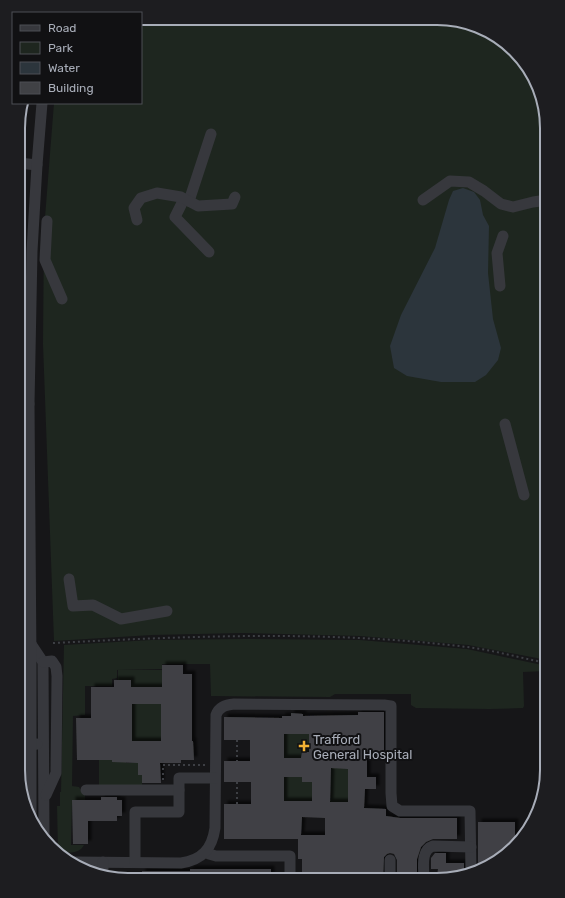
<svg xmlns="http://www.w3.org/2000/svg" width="565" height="898" viewBox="0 0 565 898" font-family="Rubik,sans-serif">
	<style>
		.green { fill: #1e261f }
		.water { fill: #2c353c }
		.building { fill: #404145; fill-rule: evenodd; filter: url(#shadow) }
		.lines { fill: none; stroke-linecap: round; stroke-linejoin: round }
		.path { stroke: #3d3f44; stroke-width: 2; stroke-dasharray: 2 3; stroke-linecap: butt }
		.minor { stroke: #37383d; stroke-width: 11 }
		.poi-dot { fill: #f2b134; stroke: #111113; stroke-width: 1.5 }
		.labels { text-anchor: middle; stroke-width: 4; stroke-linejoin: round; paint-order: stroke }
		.poi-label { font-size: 13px; fill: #a8adb8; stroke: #111113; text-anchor: start }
		.rim { fill: none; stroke: #a8adb8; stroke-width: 2 }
	</style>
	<defs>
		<filter id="shadow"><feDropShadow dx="3.5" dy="-3.5" stdDeviation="1" flood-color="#0009"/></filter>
	</defs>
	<rect width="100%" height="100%" fill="#161618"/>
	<g class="green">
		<polygon points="141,18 458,20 504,41 539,86 547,128 547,660 468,645 360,636 242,633 152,635 54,641 43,344 44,230 54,103 141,103"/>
		<path d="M 243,639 L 360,640 L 467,649 L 547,666 L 547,675 L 546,671 L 523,672 L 524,706 L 523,708 L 490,709 L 416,708 L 411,705 L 411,694 L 335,694 L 330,697 L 211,696 L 210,664 L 162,664 L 162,669 L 117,670 L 117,678 L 112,679 L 112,686 L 85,686 L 85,715 L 73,716 L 72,786 L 79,787 L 82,792 L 85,793 L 85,800 L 72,800 L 71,845 L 84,845 C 80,854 66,854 58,850 L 57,806 L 60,806 L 60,792 L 61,792 L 64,645 L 151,640 Z"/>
		<polygon points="118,670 162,670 162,687 131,687 131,680 118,680"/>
		<polygon points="130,704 163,704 162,741 130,741"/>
		<polygon points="284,730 292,734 313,732 309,752 302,752 301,758 284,759"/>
		<polygon points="99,760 112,760 112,762 126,760 126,763 138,763 138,760 138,775 142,775 142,786 99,787"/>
		<polygon points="331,763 348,764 348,802 346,802 346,808 330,808"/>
		<polygon points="284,773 302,777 302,782 322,782 318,803 284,802"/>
	</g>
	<polygon class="water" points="463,188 474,192 480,200 483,215 489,226 488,273 493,319 501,348 498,360 486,375 475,382 441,382 407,376 394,368 390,346 401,315 435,248 449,200 453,191"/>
	<g class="building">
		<path d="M 162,665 L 183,665 L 183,674 L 192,674 L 192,741 L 193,741 L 194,760 L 181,760 L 181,763 L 160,763 L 161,783 L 142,783 L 142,775 L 138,775 L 138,763 L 112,762 L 112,760 L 77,760 L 76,718 L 91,718 L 91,687 L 114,687 L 114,680 L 131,680 L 131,687 L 162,687 ZM 132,704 L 161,704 L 161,741 L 132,741 Z"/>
		<path d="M 358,712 L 384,712 L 384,758 L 367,758 L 367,777 L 376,777 L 376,789 L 365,789 L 364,808 L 386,809 L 386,816 L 400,818 L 457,818 L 457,839 L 433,839 L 426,842 L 421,847 L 417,859 L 417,880 L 397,880 L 397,860 L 394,854 L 390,853 L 387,854 L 384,857 L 383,880 L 302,880 L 302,859 L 298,859 L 298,839 L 224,839 L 224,804 L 251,804 L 251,782 L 224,782 L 224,761 L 250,761 L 250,740 L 224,740 L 224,717 L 282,718 L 282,716 L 291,716 L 291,713 L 303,714 L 303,716 L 358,715 ZM 284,734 L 309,734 L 309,752 L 302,752 L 301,758 L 284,758 ZM 331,768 L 348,769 L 348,802 L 330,802 ZM 284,777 L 302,777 L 302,782 L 312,782 L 312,801 L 284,801 ZM 302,817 L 325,818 L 325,835 L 301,835 Z"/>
		<polygon points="101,797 117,797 117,800 122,800 122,816 117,816 117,821 88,821 88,844 73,844 72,800 101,800"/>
		<polygon points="478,822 515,822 515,844 478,872"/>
		<polygon points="435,853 446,853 446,863 464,863 464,875 436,880 438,869 431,869 431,858"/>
		<polygon points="190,869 271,869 271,880 142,879 142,871 190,871"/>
	</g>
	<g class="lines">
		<g class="path">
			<path d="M 53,643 C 190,636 329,630 467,647 C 493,650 520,658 547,663"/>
			<polyline points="237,740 237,761"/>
			<polyline points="163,760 163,765"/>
			<polyline points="163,780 163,765 206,765"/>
			<polyline points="237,804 237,782"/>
		</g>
		<g class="minor">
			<polyline points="19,163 37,165"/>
			<polyline points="184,199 175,217 209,252"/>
			<polyline points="423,200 450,181 469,182 484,191 501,204 513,207 533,202 547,200"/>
			<polyline points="189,201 211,134"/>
			<polyline points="137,220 134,208 141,198 157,193 181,197 198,206 232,204 235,197"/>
			<polyline points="47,221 45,260 62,299"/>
			<polyline points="500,286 497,253 503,236"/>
			<polyline points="19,404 29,404"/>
			<polyline points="505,424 524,495"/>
			<polyline points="18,469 29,469"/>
			<polyline points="69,579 73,606 93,605 121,619 167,611"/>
			<polyline points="31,644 43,662 44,835"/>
			<polyline points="18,645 31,644"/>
			<polyline points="43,662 52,661 56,667 57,676 56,773 46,795"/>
			<polyline points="18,747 37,744"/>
			<polyline points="86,790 179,790"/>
			<polyline points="31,817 31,662 29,404 32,251 37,165 42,103"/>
			<polyline points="206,852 209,854 216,856 290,856 290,880"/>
			<polyline points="390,860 390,880"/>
			<path d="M 74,862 L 181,863 C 202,860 212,849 215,828 L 216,715 C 219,707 225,705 234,704 L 384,705 L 391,706 L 391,793 L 392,806 L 400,811 L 470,811 L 471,873"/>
			<polyline points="135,862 135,812 179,812 179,778 215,778"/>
			<polyline points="103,875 103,862"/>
			<path d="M 424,880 C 424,869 420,850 433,846 L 471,847"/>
		</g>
	</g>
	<path class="poi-dot" d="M302 740h4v4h4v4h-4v4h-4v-4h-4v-4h4z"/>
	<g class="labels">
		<g class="poi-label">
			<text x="313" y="744">Trafford<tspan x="313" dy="15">General Hospital</tspan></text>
		</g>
	</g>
	<path d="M0 0H565V898H0ZM128 25H437A103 103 0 0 1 540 128V770A103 103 0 0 1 437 873H128A103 103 0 0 1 25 770V128A103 103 0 0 1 128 25Z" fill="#1d1d20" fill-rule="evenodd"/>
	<path class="rim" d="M128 25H437A103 103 0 0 1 540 128V770A103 103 0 0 1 437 873H128A103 103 0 0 1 25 770V128A103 103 0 0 1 128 25Z"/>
	<rect x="12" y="12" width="130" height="92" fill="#111113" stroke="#4d4f55"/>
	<rect x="20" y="25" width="20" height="6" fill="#37383d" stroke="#4d4f55"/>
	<text x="48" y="32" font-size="12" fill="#a8adb8">Road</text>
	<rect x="20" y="42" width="20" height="12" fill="#1e261f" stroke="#4d4f55"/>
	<text x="48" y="52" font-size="12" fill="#a8adb8">Park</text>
	<rect x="20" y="62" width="20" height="12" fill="#2c353c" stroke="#4d4f55"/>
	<text x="48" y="72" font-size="12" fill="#a8adb8">Water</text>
	<rect x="20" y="82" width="20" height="12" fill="#404145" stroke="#4d4f55"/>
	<text x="48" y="92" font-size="12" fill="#a8adb8">Building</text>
</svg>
